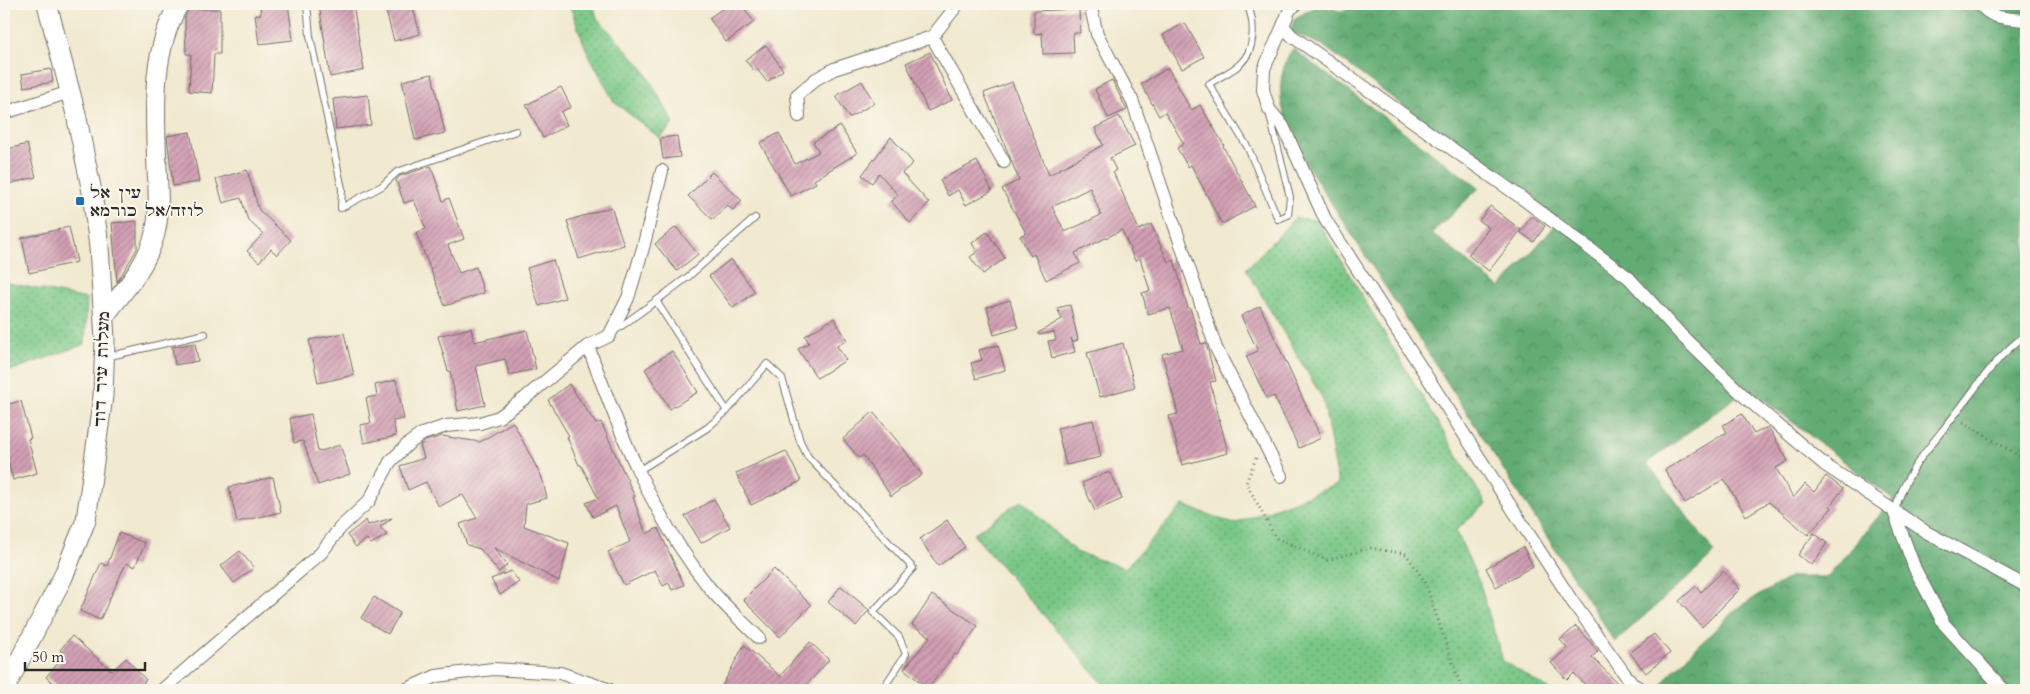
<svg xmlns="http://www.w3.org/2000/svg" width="2030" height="694" viewBox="0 0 2030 694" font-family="Cardo,'Frank Ruhl Libre',serif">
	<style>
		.grass { fill: url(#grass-dots); stroke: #527958 }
		.forest { fill: url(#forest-crowns); stroke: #466c4f }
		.building { fill: url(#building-hatch); fill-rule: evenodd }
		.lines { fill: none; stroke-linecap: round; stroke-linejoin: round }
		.lane-casing { stroke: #706e65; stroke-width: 8 }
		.street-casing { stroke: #706e65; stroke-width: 14 }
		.secondary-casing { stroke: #706e65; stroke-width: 21 }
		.path { stroke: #706e65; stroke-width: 3; stroke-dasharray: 1 4; stroke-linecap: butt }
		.lane { stroke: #fff; stroke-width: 6 }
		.street { stroke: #fff; stroke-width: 12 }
		.secondary { stroke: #fff; stroke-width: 19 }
		.poi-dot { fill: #1f6fb2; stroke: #fbf7ec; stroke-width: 2 }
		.labels { text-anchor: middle; stroke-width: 4; stroke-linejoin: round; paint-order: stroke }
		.poi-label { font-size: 16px; fill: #2b2b2b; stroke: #fbf7ec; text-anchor: start }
		.street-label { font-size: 16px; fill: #2b2b2b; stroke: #fbf7ec }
	</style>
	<defs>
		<pattern id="grass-dots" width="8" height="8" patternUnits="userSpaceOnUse" patternTransform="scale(1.25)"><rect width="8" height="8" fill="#79c786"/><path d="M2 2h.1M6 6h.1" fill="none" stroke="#63a26e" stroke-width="1.8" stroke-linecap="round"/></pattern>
		<pattern id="forest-crowns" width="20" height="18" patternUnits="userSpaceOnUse" patternTransform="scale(1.25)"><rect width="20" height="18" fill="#62ac73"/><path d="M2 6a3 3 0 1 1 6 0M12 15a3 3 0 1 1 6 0" fill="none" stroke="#518c5f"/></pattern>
		<pattern id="building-hatch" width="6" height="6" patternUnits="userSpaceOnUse" patternTransform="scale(1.25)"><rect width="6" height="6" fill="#d29fb4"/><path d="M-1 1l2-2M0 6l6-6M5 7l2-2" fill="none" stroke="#ab8293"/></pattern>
	</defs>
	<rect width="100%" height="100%" fill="#fbf7ec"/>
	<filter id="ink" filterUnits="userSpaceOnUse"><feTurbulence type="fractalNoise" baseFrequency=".02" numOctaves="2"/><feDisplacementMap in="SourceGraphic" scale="10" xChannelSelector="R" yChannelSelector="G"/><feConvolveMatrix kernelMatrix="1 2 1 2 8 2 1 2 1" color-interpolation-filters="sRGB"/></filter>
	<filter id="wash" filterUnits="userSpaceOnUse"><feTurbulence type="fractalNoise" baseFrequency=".0096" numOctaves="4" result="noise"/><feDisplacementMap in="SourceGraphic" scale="20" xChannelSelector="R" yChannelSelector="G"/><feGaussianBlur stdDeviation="1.12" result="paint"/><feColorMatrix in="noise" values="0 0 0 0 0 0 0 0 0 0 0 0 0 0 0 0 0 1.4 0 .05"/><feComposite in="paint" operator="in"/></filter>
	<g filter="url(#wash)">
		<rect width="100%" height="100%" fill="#f1e9d0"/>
		<g class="grass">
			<polygon points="569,4 593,4 597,18 643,68 674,123 660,138 614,102 586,49"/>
			<polygon points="1295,218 1317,220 1486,504 1456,530 1480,584 1503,661 1550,690 1106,690 1106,687 973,534 1022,500 1076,552 1125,568 1183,505 1234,524 1338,484 1323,399 1246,269"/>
			<polygon points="4,282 87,299 85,344 4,373"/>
		</g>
		<path class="forest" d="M 1371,4 L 1931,4 L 1970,11 L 1998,4 L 2026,4 L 2026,690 L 1659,690 L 1668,676 L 1737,608 L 1791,577 L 1828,577 L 1893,499 L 1748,388 L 1647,463 L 1715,553 L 1615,642 L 1297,150 C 1292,135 1285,120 1282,105 C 1278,90 1282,61 1293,49 L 1479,188 L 1432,233 L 1500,288 L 1558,222 L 1322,45 L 1290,32 L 1295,18 L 1319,5 L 1340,11 Z"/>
		<g id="blocks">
			<g class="building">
				<polygon points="260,4 288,4 293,40 259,44 255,15 261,14"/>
				<polygon points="319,4 353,4 364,70 330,77"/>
				<polygon points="384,4 412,4 420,34 394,41"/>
				<polygon points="729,4 741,4 754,22 726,42 709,18"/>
				<polygon points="189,9 220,9 220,54 214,54 212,93 189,91 191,54 186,54 185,17"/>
				<polygon points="1079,9 1080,33 1073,33 1074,53 1043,54 1042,33 1034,34 1034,11"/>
				<polygon points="1185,23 1204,57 1182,69 1163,35"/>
				<polygon points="766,45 783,70 767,82 757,69 754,71 745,60"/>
				<polygon points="930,52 952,100 928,111 906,63"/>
				<polygon points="1168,68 1191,110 1200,105 1224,145 1223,146 1255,206 1222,224 1191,165 1188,167 1177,148 1184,144 1165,112 1159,116 1141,84"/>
				<polygon points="51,69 53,82 24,87 22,74"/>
				<polygon points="432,74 445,133 415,140 402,81"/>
				<polygon points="1112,80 1127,110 1108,118 1095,89"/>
				<polygon points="862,81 874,103 849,118 836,96"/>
				<path d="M 1012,82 L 1049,175 L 1103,145 L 1095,128 L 1119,116 L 1135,146 L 1110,158 L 1116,170 L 1113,172 L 1139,230 L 1151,224 L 1168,262 L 1174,260 L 1188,308 L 1190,308 L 1201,344 L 1206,343 L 1207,347 L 1216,381 L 1210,382 L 1228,453 L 1182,465 L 1169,416 L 1178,414 L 1162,354 L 1183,349 L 1170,308 L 1148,314 L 1142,293 L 1150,291 L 1140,258 L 1135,261 L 1122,230 L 1075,253 L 1080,263 L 1046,280 L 1034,254 L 1031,256 L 1020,236 L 1026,233 L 1002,189 L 1019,180 L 984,93 ZM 1090,188 L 1101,215 L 1065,232 L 1052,207 Z"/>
				<polygon points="561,87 571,107 561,112 567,125 543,138 526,105"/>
				<polygon points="368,95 371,125 336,129 333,99"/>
				<polygon points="840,126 857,153 814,180 816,183 791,196 760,143 779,133 795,164 819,152 813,142"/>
				<polygon points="190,132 199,182 173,186 167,136"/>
				<polygon points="677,136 680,157 663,159 660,138"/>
				<polygon points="891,137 913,163 902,173 929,203 910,223 891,201 898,195 879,173 872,183 862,175"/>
				<polygon points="27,144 36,177 4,185 4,150"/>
				<polygon points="977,161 992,191 966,205 958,190 948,196 940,180"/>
				<polygon points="431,166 443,201 449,198 464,239 448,245 459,273 476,267 484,293 445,306 416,233 426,229 414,200 404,203 396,180 400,176"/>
				<polygon points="247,170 259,210 291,240 277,255 271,249 259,262 247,251 263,234 248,220 241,198 223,203 216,179"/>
				<polygon points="712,172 742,201 733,210 727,205 713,220 688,196"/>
				<polygon points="1490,206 1521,230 1489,271 1468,255 1489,228 1479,221"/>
				<polygon points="611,207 624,245 579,259 567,221"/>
				<polygon points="1532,216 1545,226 1534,242 1520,232"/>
				<polygon points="137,221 137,249 117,282 112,223"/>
				<polygon points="69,227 77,262 29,273 22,238"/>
				<polygon points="676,227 698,254 677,271 655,244"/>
				<polygon points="987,232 1005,258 983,274 970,257 977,252 972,243"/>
				<polygon points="731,259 755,292 733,308 709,276"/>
				<polygon points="553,260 565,298 539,306 527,268"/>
				<polygon points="1010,300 1018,328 994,335 987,307"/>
				<polygon points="1070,305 1078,340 1073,342 1071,338 1075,352 1052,358 1048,341 1056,340 1054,332 1039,335 1038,333 1062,319 1057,308"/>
				<polygon points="1260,306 1321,438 1299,448 1274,396 1267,399 1246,356 1258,351 1241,316"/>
				<polygon points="834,318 847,340 837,346 846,360 817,378 798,349 809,343 805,336"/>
				<polygon points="471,328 474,342 527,330 536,369 509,375 505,359 476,366 485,405 458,411 450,371 448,371 438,336"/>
				<polygon points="344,333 354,375 318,383 309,340"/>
				<polygon points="195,343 198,361 175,365 172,347"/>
				<polygon points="1123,343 1135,387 1100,397 1087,353"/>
				<polygon points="998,345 1005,370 976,379 971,363 982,360 979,350"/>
				<polygon points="672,351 698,392 670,409 645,369"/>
				<polygon points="396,380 404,419 393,421 396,436 364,443 360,425 371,423 366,398 377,396 375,385"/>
				<polygon points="569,384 596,424 601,422 635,497 633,497 646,534 658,528 684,585 672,590 669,583 663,586 655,570 624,585 608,552 630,542 616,506 593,517 586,503 598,498 581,465 579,465 567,437 569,436 548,400"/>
				<polygon points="21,401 31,438 28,439 37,473 13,480 4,445 4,405"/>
				<polygon points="873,412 904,449 922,475 891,496 863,455 859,458 843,439"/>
				<polygon points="311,414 318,452 340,445 350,474 318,485 303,441 294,443 290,418"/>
				<polygon points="1742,414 1754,434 1768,427 1769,428 1788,461 1776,468 1793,498 1805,484 1814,492 1826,476 1843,489 1830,506 1832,508 1808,535 1769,502 1746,516 1724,479 1685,503 1665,470 1727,432 1723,425"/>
				<polygon points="1093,420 1101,457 1066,465 1057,428"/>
				<polygon points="513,422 542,478 547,498 526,504 524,526 569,543 559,581 494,548 507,565 499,572 480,549 467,545 460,524 477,518 462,494 439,507 426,482 408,490 400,466 424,458 420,445 426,441 442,436 480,442"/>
				<polygon points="786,451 801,481 751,505 736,473"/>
				<polygon points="1106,473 1111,473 1122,499 1095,511 1082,483"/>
				<polygon points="273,477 281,512 237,522 229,487"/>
				<polygon points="714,499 730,527 701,543 685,516"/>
				<polygon points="392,518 380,527 387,535 371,544 367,539 356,547 347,535 366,520 368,525"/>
				<polygon points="947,520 965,547 938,566 920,539"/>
				<polygon points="119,533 145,543 135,567 126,563 100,620 80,611 101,563 107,566"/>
				<polygon points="1814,533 1827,543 1812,565 1798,555"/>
				<polygon points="1523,547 1533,566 1496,587 1486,568"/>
				<polygon points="240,551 254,568 234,583 221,566"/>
				<polygon points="774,569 811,605 780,637 743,600"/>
				<polygon points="511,571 519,582 500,595 491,579"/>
				<polygon points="1723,571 1740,589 1702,627 1679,601 1696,586 1701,592"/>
				<polygon points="841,586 869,610 856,626 828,602"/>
				<polygon points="932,595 978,626 957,655 955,654 928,688 904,669 930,637 912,625"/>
				<polygon points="374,597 400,613 388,634 361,618"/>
				<polygon points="1576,626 1598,651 1592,657 1624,690 1590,690 1574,673 1567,680 1551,663 1567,648 1560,640"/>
				<polygon points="1654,634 1670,653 1646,673 1630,653"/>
				<polygon points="72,636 112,671 126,658 146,680 136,690 62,690 46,677 65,655 60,650"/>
				<polygon points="810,642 829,660 802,690 720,690 744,645 780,676"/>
			</g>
		</g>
	</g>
	<g filter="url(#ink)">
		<use href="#blocks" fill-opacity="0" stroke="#706e65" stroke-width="1"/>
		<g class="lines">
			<defs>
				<g id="lane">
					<polyline points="307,4 310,36 342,189 341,208 382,186 397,172 516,131"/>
					<path d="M 1247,4 C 1255,21 1256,50 1240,64 C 1231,72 1219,77 1209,84 L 1248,148 L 1278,219 L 1288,215 L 1290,197 L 1270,116"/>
					<polyline points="656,301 689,276 755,218"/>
					<polyline points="613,332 656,301 727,411"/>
					<polyline points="106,357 205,334"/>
					<polyline points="638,471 707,428 727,411 767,364 782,378 800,441 808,457 913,568 873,612 899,637 906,654 882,690"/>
					<path d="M 1895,511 C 1906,469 1932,445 1957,412 C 1978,385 1998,354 2026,335"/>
				</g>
				<g id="street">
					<polyline points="1090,4 1097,34 1132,100 1216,348 1281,476"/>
					<polyline points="1297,4 1290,9 1283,26 1292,36 1519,196 1629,278 1682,336 1746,398 1825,465 1926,532 2026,586"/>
					<path d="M 1980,4 C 1991,20 2008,18 2026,20"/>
					<polyline points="1283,26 1264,69 1263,90 1269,109 1283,126 1325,219 1572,601 1632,684 1644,690"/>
					<polyline points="932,37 1004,162"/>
					<polyline points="4,113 70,92"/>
					<polyline points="799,116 797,95 816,79 834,69 932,37 958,4"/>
					<path d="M 588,346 C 619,430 651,515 708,586 C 723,605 742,621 759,638"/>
					<polyline points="1894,512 1915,569 1944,624 2004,690"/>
					<polyline points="162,690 321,553 340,528 369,501 390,462 408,444 422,434 446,426 480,423 499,417 525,398 588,346 609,336 628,298 643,248 662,171"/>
					<polyline points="405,690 436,676 493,669 560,673 610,690"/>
				</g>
				<g id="secondary">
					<path d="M 104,316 C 125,290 149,263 156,229 C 160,209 158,188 157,168 C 155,113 150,53 179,4"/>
					<polyline points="4,690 63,577 86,520 103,396 105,339 99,247 92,192 76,114 47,4"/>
				</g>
			</defs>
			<use href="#lane" class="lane-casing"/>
			<use href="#street" class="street-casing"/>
			<use href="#secondary" class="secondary-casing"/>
			<g class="path">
				<polyline points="1963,422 2026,460"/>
				<polyline points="1256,458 1246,483 1276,538 1327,560 1371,548 1406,554 1425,582 1462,690"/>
			</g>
			<use href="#lane" class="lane"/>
			<use href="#street" class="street"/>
			<use href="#secondary" class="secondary"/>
		</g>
	</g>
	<rect class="poi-dot" x="75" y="196" width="10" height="10" rx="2.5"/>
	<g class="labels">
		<g class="poi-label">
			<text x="90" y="198">עין אל<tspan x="90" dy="18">לוזה/אל כורמא</tspan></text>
		</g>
		<g class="street-label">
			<text transform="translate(101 369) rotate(-88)" y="6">מעלות עיר דוד</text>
		</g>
	</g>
	<rect width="2030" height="694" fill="none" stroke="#fbf7ec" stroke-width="20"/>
	<path d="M25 662v8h120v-8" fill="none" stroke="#2b2b2b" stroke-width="2.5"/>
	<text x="32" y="662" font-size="15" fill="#2b2b2b" stroke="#fbf7ec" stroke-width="4" paint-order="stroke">50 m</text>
</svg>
